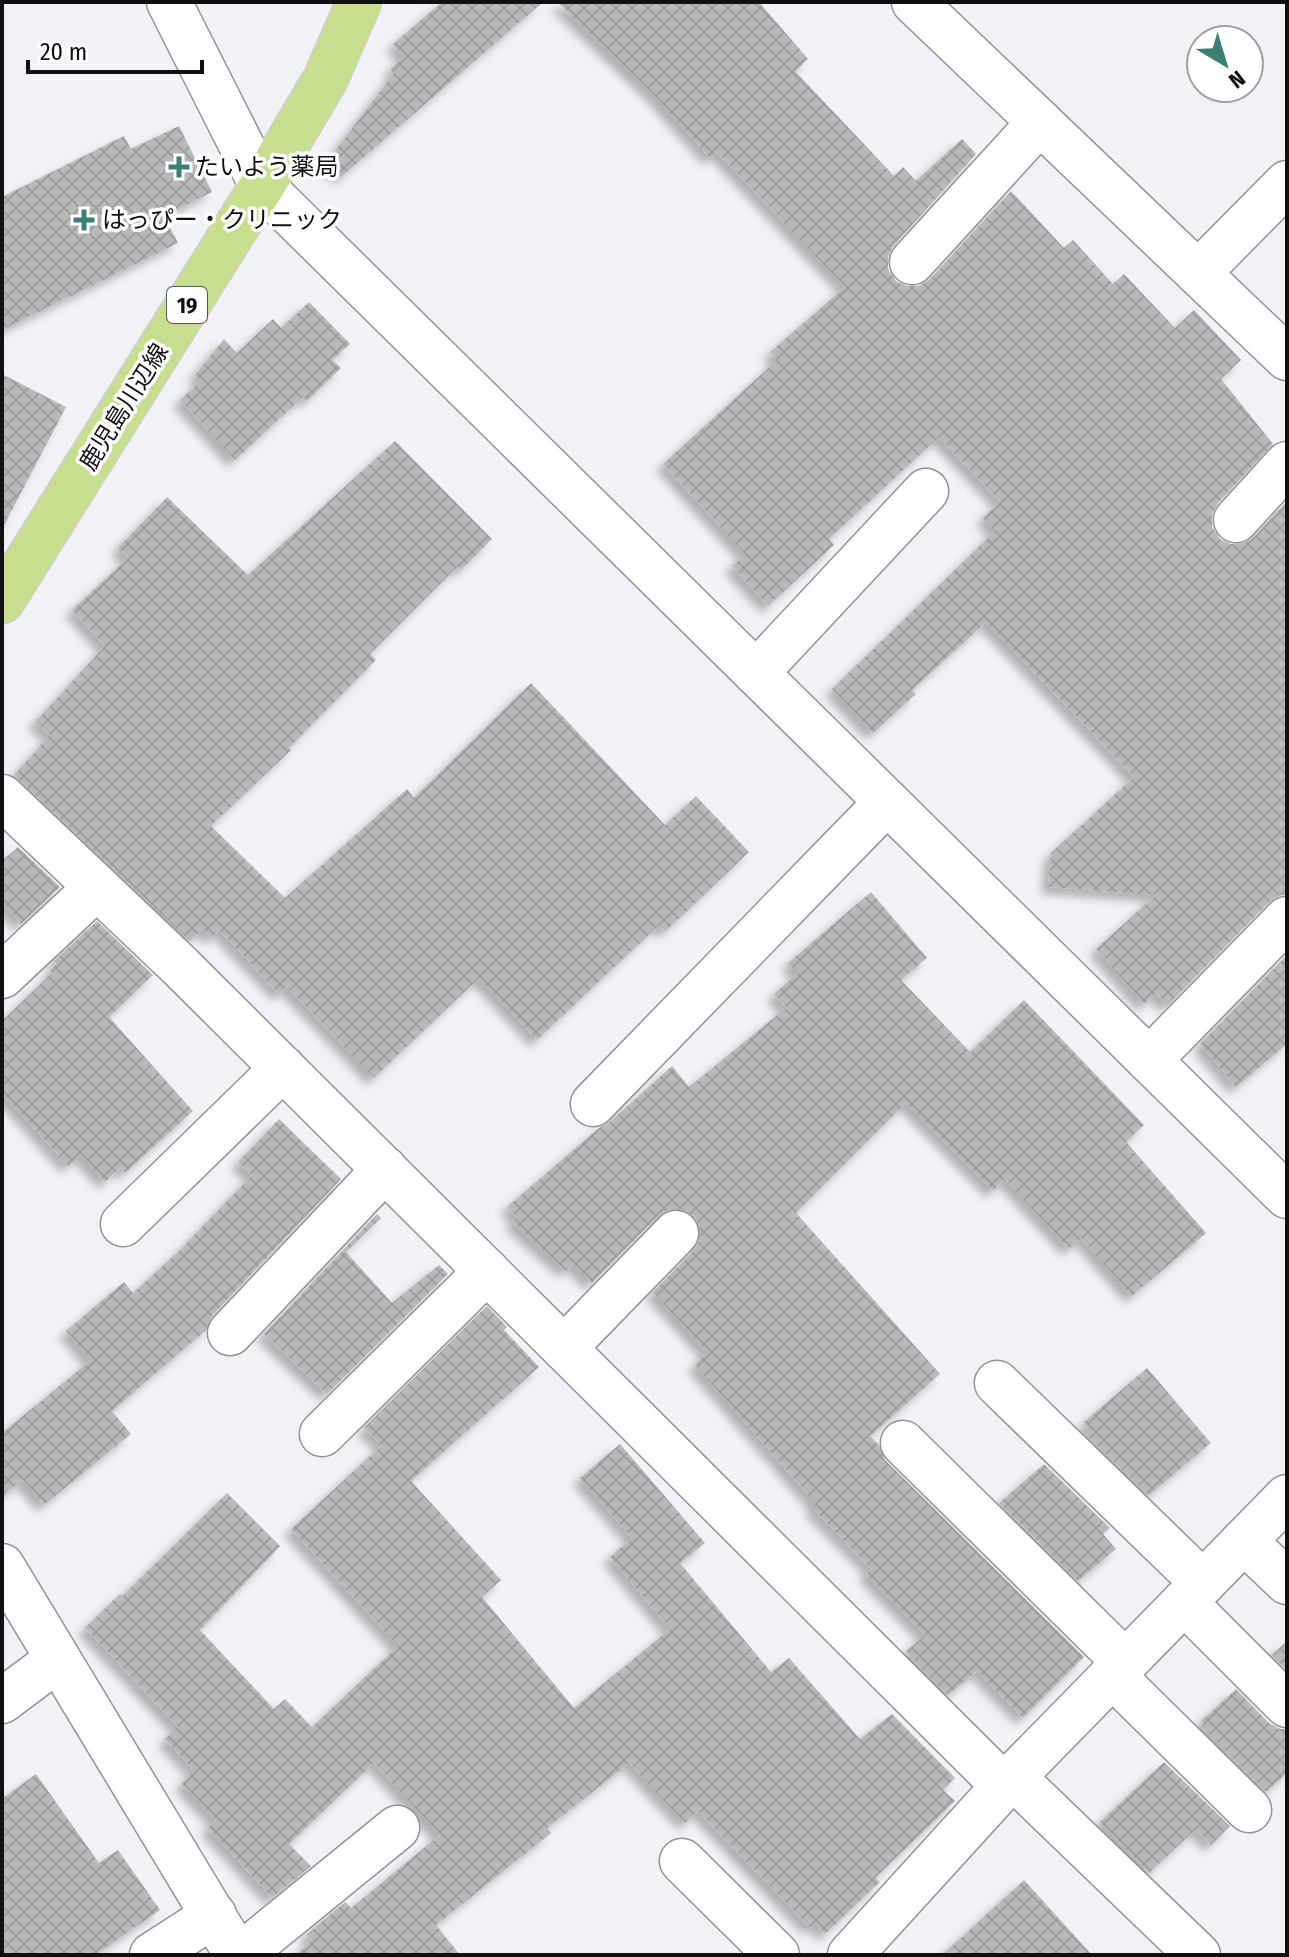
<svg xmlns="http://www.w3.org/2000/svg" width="1289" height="1957" viewBox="0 0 1289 1957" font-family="'Fira Sans Condensed','Noto Sans JP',sans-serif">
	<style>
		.building { fill: url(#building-cross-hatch); filter: url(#shadow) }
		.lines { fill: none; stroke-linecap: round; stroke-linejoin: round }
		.street-casing { stroke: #919396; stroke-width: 47 }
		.secondary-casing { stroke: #919396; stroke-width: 47 }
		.primary-casing { stroke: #cfcfcf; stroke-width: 47 }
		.street { stroke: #fff; stroke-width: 44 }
		.secondary { stroke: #fff; stroke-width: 44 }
		.primary { stroke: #c7de8f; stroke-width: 44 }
		.poi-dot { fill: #3c8073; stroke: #fff; stroke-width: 3 }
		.labels { text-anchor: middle; stroke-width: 7; stroke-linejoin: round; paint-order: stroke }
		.shield { fill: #fff; stroke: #575858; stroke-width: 2 }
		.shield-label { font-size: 22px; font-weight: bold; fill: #0f1011 }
		.poi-label { font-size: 24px; fill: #0f1011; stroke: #fff; text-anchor: start }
		.street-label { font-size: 24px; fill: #0f1011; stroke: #fff }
	</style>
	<defs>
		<pattern id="building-cross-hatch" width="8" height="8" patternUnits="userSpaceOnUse" patternTransform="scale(2)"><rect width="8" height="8" fill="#b7b9bb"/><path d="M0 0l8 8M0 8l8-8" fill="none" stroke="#9c9ea0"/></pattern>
		<filter id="shadow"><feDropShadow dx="-7" dy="7" stdDeviation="4" flood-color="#0004"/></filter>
	</defs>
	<rect width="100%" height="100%" fill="#f0f2f5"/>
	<g class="building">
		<polygon points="442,2 543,2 341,177 326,163 394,73 390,69 404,57 393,44"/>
		<polygon points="557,2 759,2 808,59 795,71 894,176 903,167 916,181 962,139 976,154 893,246 888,257 888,269 896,281 907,286 919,286 930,279 1011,191 1064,248 1073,240 1113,284 1124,274 1175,328 1194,310 1241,360 1221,379 1273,444 1218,503 1212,514 1212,527 1220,539 1231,544 1244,543 1254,537 1287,501 1287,895 1280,895 1269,902 1167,1006 1156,993 1144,1004 1096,949 1156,895 1048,887 1051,853 1134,777 986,622 912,690 916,694 873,733 832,689 995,531 983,518 1000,502 939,437 829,539 834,545 768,606 732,566 745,554 663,464 777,360 770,352 845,287 717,152 710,158 652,93"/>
		<polygon points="179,126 212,192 164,216 178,243 2,330 2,197 124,136 131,149"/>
		<polygon points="309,302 350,344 332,360 341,368 307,401 303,397 235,460 180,400 201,381 195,375 224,339 237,353 273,319 281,328"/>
		<polygon points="2,374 66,407 2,529"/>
		<polygon points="395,441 492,539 461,570 457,567 370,654 376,660 289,748 291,750 211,826 285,898 407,789 414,798 531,683 665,825 696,796 749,852 665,932 659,925 537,1040 479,978 374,1078 287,987 279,994 219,930 212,938 202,929 190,941 14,775 50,735 35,722 105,646 72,610 128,558 118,548 167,497 248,575"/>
		<polygon points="18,847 60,887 21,924 2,902 2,861"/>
		<polygon points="871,892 927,958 901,980 970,1052 1024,1000 1144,1125 1126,1142 1206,1233 1132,1296 1081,1238 1069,1249 1005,1179 993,1191 906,1103 796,1213 940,1374 870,1436 879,1445 885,1460 1084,1657 1023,1718 977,1671 948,1695 917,1664 906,1651 925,1635 866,1574 871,1569 812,1508 816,1504 695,1365 707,1352 653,1292 694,1250 700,1240 700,1227 694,1216 681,1209 670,1209 659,1215 592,1283 573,1264 566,1271 512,1222 517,1217 507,1207 599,1128 611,1121 672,1066 689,1087 786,1008 774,994 798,973 788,963"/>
		<polygon points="97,921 153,975 109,1017 193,1111 125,1173 121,1167 105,1182 81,1155 68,1166 2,1093 2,1021 52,973 50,970 57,964 54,961"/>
		<polygon points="1287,955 1287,1044 1236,1087 1200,1044"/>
		<polygon points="279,1119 341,1179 212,1316 206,1330 112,1411 131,1434 44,1505 23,1480 2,1496 2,1433 91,1360 66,1331 124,1282 133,1293 180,1250 252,1175 238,1162"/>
		<polygon points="377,1214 381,1218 346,1252 392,1303 439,1265 448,1274 327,1394 264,1334"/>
		<polygon points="487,1306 507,1327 504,1330 539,1367 411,1481 501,1580 482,1597 574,1708 670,1629 610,1557 632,1538 580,1478 620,1444 705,1543 680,1563 771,1672 789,1658 860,1739 892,1714 955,1778 943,1790 955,1801 875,1878 880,1882 825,1934 815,1923 810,1928 698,1811 685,1823 629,1763 547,1828 551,1833 436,1925 460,1955 295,1955 312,1941 306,1935 345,1902 351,1908 440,1835 374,1763 289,1844 311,1866 272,1898 208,1828 216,1820 182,1784 194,1771 165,1739 178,1727 85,1628 120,1594 122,1596 227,1493 280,1546 200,1630 274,1709 285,1699 312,1727 398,1646 291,1529 382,1445 364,1428"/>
		<polygon points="1147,1368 1211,1443 1149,1495 1082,1431 1088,1426 1084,1422"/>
		<polygon points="1044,1464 1110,1528 1103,1534 1116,1549 1078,1581 999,1503"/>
		<polygon points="1287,1641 1287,1670 1272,1655"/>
		<polygon points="1236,1689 1269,1723 1280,1729 1287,1729 1287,1773 1266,1792 1201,1727 1204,1724 1201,1721"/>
		<polygon points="1164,1762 1230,1826 1211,1845 1196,1829 1149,1873 1100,1822"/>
		<polygon points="36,1774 99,1863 118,1850 160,1910 95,1955 2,1955 2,1799"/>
		<polygon points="1024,1880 1092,1955 942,1955"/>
	</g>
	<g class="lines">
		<defs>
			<g id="street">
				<polyline points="914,2 1287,358"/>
				<polyline points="912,262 1040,122"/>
				<polyline points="1198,273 1287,183"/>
				<polyline points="1236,520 1287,464"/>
				<polyline points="756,673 926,491"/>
				<polyline points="2,797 180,966 1004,1786"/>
				<polyline points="2,976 97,887"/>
				<polyline points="1149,1060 1287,919"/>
				<polyline points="593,1104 887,802"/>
				<polyline points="123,1224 283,1068"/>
				<polyline points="230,1333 385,1169"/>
				<polyline points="564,1348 676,1233"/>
				<polyline points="997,1383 1203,1583"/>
				<polyline points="322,1434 487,1271"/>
				<polyline points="903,1443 1125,1662"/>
				<polyline points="1244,1541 1287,1582"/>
				<polyline points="2,1566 237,1955"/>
				<polyline points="1184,1602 1287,1705"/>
				<polyline points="1112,1675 1249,1810"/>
				<polyline points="2,1701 58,1659"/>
				<polyline points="1013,1777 1198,1955"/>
				<polyline points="682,1861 777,1955"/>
				<polyline points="152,1955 214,1915"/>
				<polyline points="241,1955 397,1828"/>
				<polyline points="850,1955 1004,1786 1287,1497"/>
			</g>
			<polyline id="secondary" points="169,2 262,186 1287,1196"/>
			<polyline id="primary" points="2,601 262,186 326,78 359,2"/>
		</defs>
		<use href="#street" class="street-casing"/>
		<use href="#secondary" class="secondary-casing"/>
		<use href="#primary" class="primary-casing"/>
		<use href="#street" class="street"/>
		<use href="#secondary" class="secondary"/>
		<use href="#primary" class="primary"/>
	</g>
	<g class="poi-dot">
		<path d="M175 155h8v8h8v8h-8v8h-8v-8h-8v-8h8z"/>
		<path d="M80 208h8v8h8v8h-8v8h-8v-8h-8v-8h8z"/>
	</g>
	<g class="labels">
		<rect class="shield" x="167" y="287" width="40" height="36" rx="6"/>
		<g class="shield-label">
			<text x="187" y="313">19</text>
		</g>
		<g class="poi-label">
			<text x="195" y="175">たいよう薬局</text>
			<text x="102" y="228">はっぴー・クリニック</text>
		</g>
		<g class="street-label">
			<text transform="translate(124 407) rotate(-58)" y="8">鹿児島川辺線</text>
		</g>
	</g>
	<rect width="1289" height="1957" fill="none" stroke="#0f1011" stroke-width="8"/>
	<g transform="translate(1225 64) rotate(142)"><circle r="38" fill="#ffffff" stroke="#9f9fa0" stroke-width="2"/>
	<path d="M0-6L14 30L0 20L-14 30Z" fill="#3c8073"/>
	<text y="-12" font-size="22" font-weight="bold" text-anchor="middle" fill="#0f1011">N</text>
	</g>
	<path d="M28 60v12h174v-12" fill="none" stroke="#0f1011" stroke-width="4"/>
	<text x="40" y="60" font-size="24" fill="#0f1011" stroke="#ffffff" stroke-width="6" paint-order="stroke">20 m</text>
</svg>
